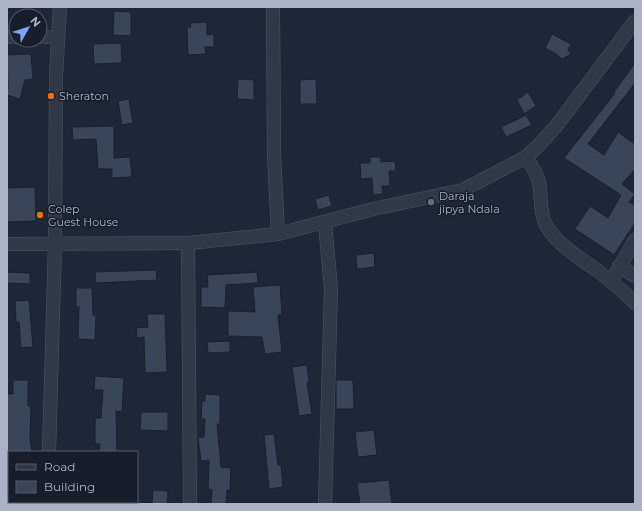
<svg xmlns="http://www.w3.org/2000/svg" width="642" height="511" viewBox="0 0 642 511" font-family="Montserrat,sans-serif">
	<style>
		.building { fill: #3a4557; stroke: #19202d }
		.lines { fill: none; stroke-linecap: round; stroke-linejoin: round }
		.minor-casing { stroke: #4f5665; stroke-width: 14 }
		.minor { stroke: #323946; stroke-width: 13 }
		.food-dot { fill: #e8710a; stroke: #171e2a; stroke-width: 1.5 }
		.service-dot { fill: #5c6f8a; stroke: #171e2a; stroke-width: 1.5 }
		.labels { text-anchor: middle; stroke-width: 3; stroke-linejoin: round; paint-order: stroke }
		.poi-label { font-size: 11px; fill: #abb3c4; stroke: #171e2a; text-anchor: start }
	</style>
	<rect width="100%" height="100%" fill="#1e2736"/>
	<g class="building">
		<polygon points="114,11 131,12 131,36 113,35"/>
		<polygon points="207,22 207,35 214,34 214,47 205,47 206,54 188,55 187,27 191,27 190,23"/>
		<polygon points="552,34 571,44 568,50 571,54 562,59 556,54 545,48"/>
		<polygon points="121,43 122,63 94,64 93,44"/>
		<polygon points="31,54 33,79 25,80 20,99 7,95 8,87 7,55"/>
		<polygon points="635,63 635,83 588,144 604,155 618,132 635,144 635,169 622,184 635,194 629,202 635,205 635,223 614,255 575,229 590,206 608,218 621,195 564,158 615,93 614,92"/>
		<polygon points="238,79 254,80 254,100 237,99"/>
		<polygon points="316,79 317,104 300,104 300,80"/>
		<polygon points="528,92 536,106 524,114 517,100"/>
		<polygon points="129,99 133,123 122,125 118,101"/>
		<polygon points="526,115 532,125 506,137 501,127"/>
		<polygon points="114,126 114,158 130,157 132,177 112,178 112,169 98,169 96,139 73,140 72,127"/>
		<polygon points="370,157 381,157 381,162 395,161 396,171 389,171 390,186 382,186 383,194 373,195 372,178 361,179 360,163 370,163"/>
		<polygon points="35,187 36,221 7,222 7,188"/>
		<polygon points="329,195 332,206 318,210 315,199"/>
		<polygon points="374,253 375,267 357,269 356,255"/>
		<polygon points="156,270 157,280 96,283 95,272"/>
		<polygon points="7,272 30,273 30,284 7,283"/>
		<polygon points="257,272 258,283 226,285 225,308 201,307 201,287 208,287 207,275"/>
		<polygon points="280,285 282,314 278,315 282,352 265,354 262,337 228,336 228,311 255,312 253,287"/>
		<polygon points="76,288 92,288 93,315 96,315 95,340 78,339 79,307 76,307"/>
		<polygon points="29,300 33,347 21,348 19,322 16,322 15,301"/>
		<polygon points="147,314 165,314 167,372 145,373 144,337 137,338 136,328 148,327"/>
		<polygon points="230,341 230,352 208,353 207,342"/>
		<polygon points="307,365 309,382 307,383 312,414 299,416 292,367"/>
		<polygon points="95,376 124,378 122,412 116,411 117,452 99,452 100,444 95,444 95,418 101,418 103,390 94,390"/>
		<polygon points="13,380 28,380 28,406 31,406 30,437 32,452 7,452 7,394 13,394"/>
		<polygon points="336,380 353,380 354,409 336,409"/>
		<polygon points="205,394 220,395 220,424 217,424 221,467 231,468 230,491 227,490 226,504 211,504 212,490 208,489 209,460 201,461 198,438 204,437 205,419 201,419 202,401 205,401"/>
		<polygon points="141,412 168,412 168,431 140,430"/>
		<polygon points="374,430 377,455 358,457 355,432"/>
		<polygon points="274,434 278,465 281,465 283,487 269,489 264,435"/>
		<polygon points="389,480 392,504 360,504 357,483"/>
		<polygon points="153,490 168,491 167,504 152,504"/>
	</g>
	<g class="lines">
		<defs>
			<g id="minor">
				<polyline points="273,7 274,154 278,234"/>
				<polyline points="7,37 16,37"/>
				<polyline points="40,37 57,37"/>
				<path d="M 526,157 C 531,165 537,173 539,182 C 542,197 539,213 547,227 C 559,246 580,258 598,271 C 611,281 624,292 635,303"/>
				<polyline points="188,243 190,504"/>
				<polyline points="7,244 188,243 278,234 373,209 463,190 526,157 539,145 557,125 635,21"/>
				<polyline points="619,266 635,276"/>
				<polyline points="611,282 635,240"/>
				<polyline points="49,452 55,243 56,76 60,7"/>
				<polyline points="47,504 47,502"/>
				<polyline points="325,504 331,289 325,223"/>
			</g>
		</defs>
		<use href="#minor" class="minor-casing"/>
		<use href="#minor" class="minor"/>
	</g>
	<g class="food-dot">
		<circle cx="51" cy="96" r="4"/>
		<circle cx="40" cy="215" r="4"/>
	</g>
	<circle class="service-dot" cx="431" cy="202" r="4"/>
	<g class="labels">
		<g class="poi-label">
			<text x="59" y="100">Sheraton</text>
			<text x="439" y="200">Daraja<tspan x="439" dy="13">jipya Ndala</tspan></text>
			<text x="48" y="213">Colep<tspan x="48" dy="13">Guest House</tspan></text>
		</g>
	</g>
	<rect width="642" height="511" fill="none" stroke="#abb3c4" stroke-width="16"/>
	<rect x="8" y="451" width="130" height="52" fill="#171e2a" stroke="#525a68"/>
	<rect x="16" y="464" width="20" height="6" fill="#323946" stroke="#525a68"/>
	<text x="44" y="471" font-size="12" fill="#abb3c4">Road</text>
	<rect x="16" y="481" width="20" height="12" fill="#3a4557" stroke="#525a68"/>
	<text x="44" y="491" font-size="12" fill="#abb3c4">Building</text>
	<g transform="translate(28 28) rotate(51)"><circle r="19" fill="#171e2a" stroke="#525a68"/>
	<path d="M0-3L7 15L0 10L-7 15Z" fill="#7aa4fa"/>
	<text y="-6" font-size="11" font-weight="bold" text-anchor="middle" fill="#abb3c4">N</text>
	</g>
</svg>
